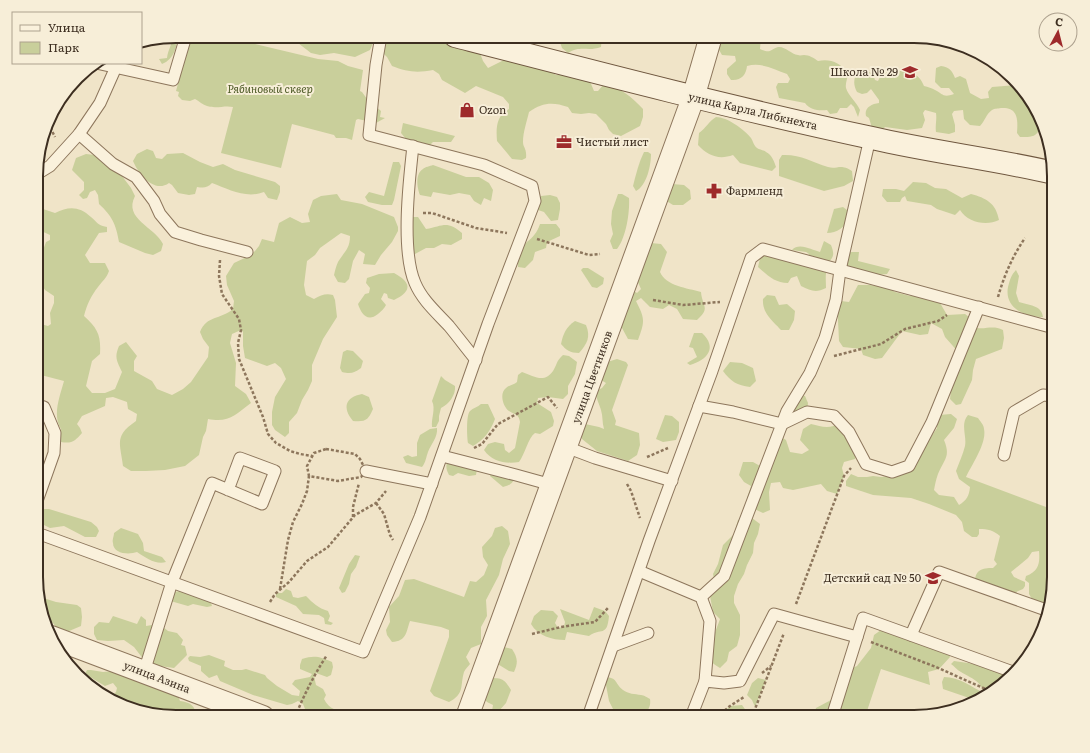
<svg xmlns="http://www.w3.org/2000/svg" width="1090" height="753" viewBox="0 0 1090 753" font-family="Literata,serif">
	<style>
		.green { fill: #c9cf9b }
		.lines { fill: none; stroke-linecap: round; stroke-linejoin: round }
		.service-casing { stroke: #8d765c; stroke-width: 13 }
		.minor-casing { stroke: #8d765c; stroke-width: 24 }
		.tertiary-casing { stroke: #8d765c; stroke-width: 24 }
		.secondary-casing { stroke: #6f573f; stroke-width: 24 }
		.path { stroke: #8d765c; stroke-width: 2.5; stroke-dasharray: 3 2; stroke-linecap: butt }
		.service { stroke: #faf1dc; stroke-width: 11 }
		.minor { stroke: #faf1dc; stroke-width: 22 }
		.tertiary { stroke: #faf1dc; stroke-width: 22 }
		.secondary { stroke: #faf1dc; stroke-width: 22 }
		.labels { text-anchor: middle; stroke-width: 4; stroke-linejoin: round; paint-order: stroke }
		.poi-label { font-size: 11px; fill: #3d2e20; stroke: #f7eed8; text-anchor: start }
		.park-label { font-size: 11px; font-style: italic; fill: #4d5a26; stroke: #f7eed8 }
		.street-label { font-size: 11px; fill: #3d2e20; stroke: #f7eed8 }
		.rim { fill: none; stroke: #3d2e20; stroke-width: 2 }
	</style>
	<rect width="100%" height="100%" fill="#f0e4c8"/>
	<g class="green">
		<path d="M 178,36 C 176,49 174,59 162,64 L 159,59 L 167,58 C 168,50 172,44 173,37 Z"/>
		<path d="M 186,36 L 221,36 L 318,59 L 338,61 L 348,66 L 363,70 L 360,91 L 362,92 L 367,99 L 381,111 L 380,117 L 385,118 L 376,123 L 358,119 L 356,120 L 352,140 L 346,138 L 336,138 L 334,135 L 292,124 L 281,168 L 221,153 L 233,107 C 225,105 216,109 207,106 C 203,105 199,101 195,99 L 190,101 L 182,100 L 178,96 L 179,92 L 176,91 L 186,54 Z"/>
		<polygon points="265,36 371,36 374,41 370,50 355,57 334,53 320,55 311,53 298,43 284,42"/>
		<path d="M 543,36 L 602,36 L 601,47 C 588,52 581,45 568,53 L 562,48 L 560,42 Z"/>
		<path d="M 717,36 L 761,36 L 760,49 C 771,54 769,50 778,47 C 785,46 791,54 798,55 C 800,56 802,55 804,55 C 809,55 814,58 818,61 C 830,58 840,63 848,72 C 848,77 845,84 846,88 C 848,95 857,103 860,110 L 858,117 L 854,107 L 851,104 L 847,108 L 840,108 L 837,113 L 830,114 L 827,110 C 819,111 810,110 805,103 L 779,98 L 776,87 L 778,83 L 788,83 L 790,79 L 787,74 C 774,69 761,62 747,66 C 746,75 741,81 731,80 L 727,74 L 727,69 L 736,61 L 735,56 L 722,55 L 718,48 Z"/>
		<path d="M 398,38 L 431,41 L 478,48 L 483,61 L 488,68 L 504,60 L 510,61 L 551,72 L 556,75 L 567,74 L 589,79 L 594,91 L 598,91 L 604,84 C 620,87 633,98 643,109 L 643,117 L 640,126 L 621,136 L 613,134 L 609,130 L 606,124 L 596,114 L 589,113 L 581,114 L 572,113 L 568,107 C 553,102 543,102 529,112 C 527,121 523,132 523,142 C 523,148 527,148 526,158 L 522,160 L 512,159 L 497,141 C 496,128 496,116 509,109 L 509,104 L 503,97 L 476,86 L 465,93 L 442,80 L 439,74 L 433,70 C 417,73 407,72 392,66 L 387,57 L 382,52 L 385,42 Z"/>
		<path d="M 941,66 C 949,67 952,70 955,78 L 960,76 L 966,79 L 970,93 L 981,99 L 989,98 L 988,92 L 992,87 L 1017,85 L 1035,106 L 1042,128 L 1040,128 C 1036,138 1030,137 1020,137 L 1017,133 C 1018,119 1018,107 1001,108 C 997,109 995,108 992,110 C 986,114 985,121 980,126 L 970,125 L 964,119 L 963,110 L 954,111 L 952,114 L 955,125 L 955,132 L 949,134 L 936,132 C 935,126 937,120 936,113 L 925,110 L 923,113 L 925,120 L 922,128 L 907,130 L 885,127 L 881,131 L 872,128 L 869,118 L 866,116 C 864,108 871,104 879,103 L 879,100 L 871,89 L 867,93 L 862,94 L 857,92 C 853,84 853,78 859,71 L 866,70 L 873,74 L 875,80 L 878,81 C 882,72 885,72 895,73 L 898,70 C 912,73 919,73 924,86 C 928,87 932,88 935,90 C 943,94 943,98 954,94 L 949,88 L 941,88 L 935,82 L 936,68 Z"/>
		<path d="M 716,117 C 727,117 744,129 751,138 C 753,141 754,146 757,148 C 760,150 764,150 766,152 C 772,155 774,161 776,167 L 772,171 L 740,163 L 733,155 C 719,160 708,156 698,145 L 699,133 C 706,128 709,121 716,117 Z"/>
		<polygon points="403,123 455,136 451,142 433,142 429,146 406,139 401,133"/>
		<path d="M 147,149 L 153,151 L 156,158 L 162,159 L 167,154 L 183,153 L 200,162 L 213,167 L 223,164 L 235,170 L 275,182 L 280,186 L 280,192 L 277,200 L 268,198 L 264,192 C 246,199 228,189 212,183 C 207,188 204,188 197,187 L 195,194 L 189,195 L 178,193 L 172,185 L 169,183 C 154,194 138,173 133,161 L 137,154 Z"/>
		<path d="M 644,152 L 648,152 L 651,154 C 651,165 647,185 636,191 L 633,186 C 636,174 639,162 644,152 Z"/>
		<path d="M 86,154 L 95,155 L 122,176 L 131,188 L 135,196 C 123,219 155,227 163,244 L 161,251 L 153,255 L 145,253 L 119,242 C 116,224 112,216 99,204 L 98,195 L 95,190 L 90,192 L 87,198 L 83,199 L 79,195 L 84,190 L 84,182 L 72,170 L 76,158 Z"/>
		<path d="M 782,155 C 800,154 812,162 828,167 C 837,170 840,163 852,171 L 853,181 L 844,186 L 824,191 L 779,176 L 779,160 Z"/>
		<polygon points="393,162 399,162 401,166 394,200 392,205 382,205 368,202 365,197 369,192 384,196"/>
		<path d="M 433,165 L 466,177 L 479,177 L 489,183 L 493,190 L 491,201 L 484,198 L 481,205 L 474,201 L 470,195 L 459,193 L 450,195 L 433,192 L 431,197 L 420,195 C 417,187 415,174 423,169 C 425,167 430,166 433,165 Z"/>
		<path d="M 913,182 L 926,183 L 935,188 L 946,189 L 962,198 L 971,194 C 986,198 996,203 999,220 C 987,226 968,223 960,210 L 955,215 L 937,209 L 931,205 L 907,201 L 905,196 L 902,198 L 900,202 L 887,202 L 882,196 L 883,189 L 896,189 L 904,191 Z"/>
		<polygon points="672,184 684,185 690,190 691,199 683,205 673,205 665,200"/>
		<path d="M 337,194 L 341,200 L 362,204 L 394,217 L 398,227 L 398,231 L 392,242 L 381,255 L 375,265 L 363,264 L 365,254 L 359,250 L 353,261 L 349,279 L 345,283 L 338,282 L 334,275 C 335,271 336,266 338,262 C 344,252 350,249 350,236 L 341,233 L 320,248 L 315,255 L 307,261 L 304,285 L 306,295 L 314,299 C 321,295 326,293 333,295 L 335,300 L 337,317 L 323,339 L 312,365 L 312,381 L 308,390 L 302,400 L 297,413 L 289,422 L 289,433 L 285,437 L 275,430 L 272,425 L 272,412 L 275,397 L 286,379 L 281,368 L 275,363 L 267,366 L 245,358 L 243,346 L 243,332 L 241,330 L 232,334 L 230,343 L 236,363 L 235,386 L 246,394 L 251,403 C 235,415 229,423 208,419 L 206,431 L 203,437 L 199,455 L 185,466 L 165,470 L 146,471 L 131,471 L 123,466 C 120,443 114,436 136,421 L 137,414 L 128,409 L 127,402 L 113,397 L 106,398 L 105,406 L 82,416 L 77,424 L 80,428 L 82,433 C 75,441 72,444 61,442 L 58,434 L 61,429 C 52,415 60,396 64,381 L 37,374 L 37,323 L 48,326 L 51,324 L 50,313 L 54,303 L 54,296 L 45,290 L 37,277 L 37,267 L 46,242 L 50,240 L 50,235 L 37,229 L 37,207 L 55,213 C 69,206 79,206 91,217 C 98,223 97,225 107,227 L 107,232 L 99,233 L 85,255 L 90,263 L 105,263 L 109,271 C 106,279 103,280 98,287 C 91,296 87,304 84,316 C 98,329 101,335 100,354 L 92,361 L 86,386 L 92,393 L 105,393 L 115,389 L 122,372 C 117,361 114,358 119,346 L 126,342 L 137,356 L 134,361 L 134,371 L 152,381 L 157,389 L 172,395 L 183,389 L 191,382 L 208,357 L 209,347 L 203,339 L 200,332 C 207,315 220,320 233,309 L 234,301 L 227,285 L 226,276 L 234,263 L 249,256 L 255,251 L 259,246 L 262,239 L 274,242 L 279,223 L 290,217 L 302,223 L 310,222 L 308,214 L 313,200 L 321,196 Z"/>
		<path d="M 618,194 L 622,194 L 629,198 C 630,212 626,238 617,249 L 613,249 L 610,241 L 613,234 L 611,224 L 612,211 Z"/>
		<polygon points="550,195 557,197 560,203 560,209 558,220 551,221 544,212 538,210 538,201 541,196"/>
		<path d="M 843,207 L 847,210 L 849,218 C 845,227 837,233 827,233 L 834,209 Z"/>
		<path d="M 413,217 L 418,217 L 426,229 C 443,226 447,220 462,233 L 462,239 L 451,245 L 442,244 L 434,248 L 426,248 L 415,254 L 409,253 L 408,222 Z"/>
		<path d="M 540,224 L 556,224 L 560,229 L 560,236 L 547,242 L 546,248 L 535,252 L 533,260 L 525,268 L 518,267 C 516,239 533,246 540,224 Z"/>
		<path d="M 824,241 L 831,245 C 837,260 829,257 827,268 C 825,275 826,282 826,288 C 816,293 811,291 801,286 L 797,276 L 791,278 L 788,283 C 775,283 768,276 758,267 L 760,258 L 767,253 L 772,246 L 777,247 L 782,254 L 807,261 L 809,254 L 806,252 L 792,250 C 799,242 812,250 820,252 Z"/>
		<path d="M 651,243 L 661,244 L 667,252 L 660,272 C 666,286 687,288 701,292 C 702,306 711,308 697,320 L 683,319 L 677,309 L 669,305 L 663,309 L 650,307 L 641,298 L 636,301 C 645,319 645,321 638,340 L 628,339 L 622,328 L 616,324 L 630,289 L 637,293 L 641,289 L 636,278 Z"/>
		<path d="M 852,252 L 859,252 L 858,261 L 890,269 L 887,274 C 876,276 852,271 842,265 L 844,253 Z"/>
		<polygon points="583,268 588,268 604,278 603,284 597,288 592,287 581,270"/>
		<path d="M 1016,270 L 1019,276 L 1016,293 L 1019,302 C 1028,305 1042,305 1043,317 C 1025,317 1004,308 1008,287 C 1010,280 1011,275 1016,270 Z"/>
		<path d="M 394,273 C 411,282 413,291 394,300 L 388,298 L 387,294 L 384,293 L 381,299 L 386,305 C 384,309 381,311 378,314 C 367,323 361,313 358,304 L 365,294 L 369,293 L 370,288 L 366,283 L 367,278 L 379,274 Z"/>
		<path d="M 858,285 L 870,285 L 886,287 L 895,292 L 910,296 L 917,291 L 936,296 L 947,315 L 965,314 L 974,321 L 977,328 C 988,329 993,325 1003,330 L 1004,338 L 1002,349 L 976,359 L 973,370 L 972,380 L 961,404 L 956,405 L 950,399 L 953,372 L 960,354 L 945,337 L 942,329 L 931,323 L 928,334 L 920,335 L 902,331 L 882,358 L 875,359 L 863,355 L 861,349 L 843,347 L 839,341 L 838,320 L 838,312 L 841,301 L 849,302 Z"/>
		<path d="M 767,295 L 775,296 L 779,305 L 787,304 L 795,311 L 794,320 L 789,330 L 781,330 C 772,320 762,313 763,299 Z"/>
		<path d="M 575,321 L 586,325 C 591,337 587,344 579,353 C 570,353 566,350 561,344 C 563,334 566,327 575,321 Z"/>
		<path d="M 694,333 L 702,333 C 718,348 707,360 690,365 L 687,363 L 697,357 L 693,348 L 689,347 Z"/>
		<path d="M 347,350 L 353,351 L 363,361 L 361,368 C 354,373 351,374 342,372 L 340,368 L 343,352 Z"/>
		<path d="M 563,355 L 569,356 L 577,362 L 575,374 L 568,386 L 568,394 L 563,399 L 548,397 L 538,398 L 537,403 L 551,412 L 554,421 L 553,426 L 540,434 L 535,433 C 528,438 525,454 519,462 C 506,464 492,462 484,450 L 488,444 L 495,442 L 504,444 L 505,450 L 509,453 L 515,448 L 520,422 C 519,414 515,415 509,411 C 503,407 499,393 506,388 C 509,385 514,385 517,382 L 518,375 L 522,372 C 534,376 544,384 553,371 C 557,365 556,361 563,355 Z"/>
		<path d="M 617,359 L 626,362 L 628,365 L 612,410 L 616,421 L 615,425 L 639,433 L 640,445 L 637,455 L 628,461 L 597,451 L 582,439 L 581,430 L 585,424 L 599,427 L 604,429 C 602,423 603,416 601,410 C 599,403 596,399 596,391 L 602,388 L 606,383 L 601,380 L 604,363 Z"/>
		<path d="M 730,362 L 742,363 L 753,368 L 756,381 L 750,387 C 737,385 731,382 723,371 Z"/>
		<path d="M 441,376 L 445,380 L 455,386 C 456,395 449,404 441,408 L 439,416 L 439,421 L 436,427 L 432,427 C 431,418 436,409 432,401 Z"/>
		<path d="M 362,394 L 369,397 L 373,409 C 368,420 366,422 353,421 C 342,408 345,397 362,394 Z"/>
		<polygon points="797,394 805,396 808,403 807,412 799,416 787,411"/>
		<path d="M 481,404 L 488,404 L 495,419 C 491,430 484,440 473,446 L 468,443 C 467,437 466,415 470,411 C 473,408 478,407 481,404 Z"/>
		<path d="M 951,414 L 957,419 L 954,428 L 944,440 C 951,457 944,459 938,474 C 936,479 935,485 934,490 L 939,495 L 954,497 L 959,505 C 967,500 969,496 970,487 L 959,479 L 956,471 C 959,463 963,454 965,446 C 967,436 960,424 968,415 L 978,418 C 980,421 984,425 984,429 C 987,443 972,464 966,477 L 1054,510 L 1054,586 L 1050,607 L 1036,606 L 1029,594 L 1029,583 L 1025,580 L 1026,576 C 1039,571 1040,563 1039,551 L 1032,552 L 1028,558 L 1011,572 L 1014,577 L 1025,582 L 1025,586 L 1023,589 L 1014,593 L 975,582 C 975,570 982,568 993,568 L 997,564 L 994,560 L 1000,536 C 993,530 988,529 979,529 L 979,534 L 977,537 L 972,537 L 964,531 L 962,522 L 956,515 L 929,504 L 911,498 L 873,495 L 846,486 L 846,481 L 851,474 L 858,477 L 867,477 L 873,476 L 881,477 L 892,476 L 929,440 L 937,428 L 936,421 L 939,415 Z"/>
		<polygon points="665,415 672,416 679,422 679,432 676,440 663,442 656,439"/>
		<path d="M 841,423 L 858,448 L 855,459 L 844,462 L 842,468 L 844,476 L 837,494 L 827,491 L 821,484 L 793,490 L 783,488 L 780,482 L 771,483 L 769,492 L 770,510 L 763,513 L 750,507 L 747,498 L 751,486 L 744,482 L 739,475 L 743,462 L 753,462 L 760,466 L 766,466 L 770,439 L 778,435 L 786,440 L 790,452 L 802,454 L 809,450 L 800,440 L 803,429 L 811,424 C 822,427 830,429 841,423 Z"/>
		<path d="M 437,428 C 438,437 431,444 428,452 C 426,457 426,462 422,467 L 406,463 L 403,457 L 408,455 L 412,457 L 417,456 L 417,443 L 420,435 L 430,429 Z"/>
		<path d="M 455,453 C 466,456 470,460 477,469 L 476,475 L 469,476 L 458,473 L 453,476 L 449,475 C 444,466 446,460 455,453 Z"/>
		<path d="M 492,469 L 516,475 C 513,483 511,485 503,487 L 490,476 Z"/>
		<polygon points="41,509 49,509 91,522 97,527 99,531 96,537 85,537 64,526 50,528 42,524 39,512"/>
		<path d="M 746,518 L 752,518 L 760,524 L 758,534 L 754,543 L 753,553 L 747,565 L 744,574 L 738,584 L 734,596 L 734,603 L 740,615 L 740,635 L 737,646 L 729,652 L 727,661 L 720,668 C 717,666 713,664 712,662 C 705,652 717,629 720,619 L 713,612 L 710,596 L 715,584 L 713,574 L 718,564 L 723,545 L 734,534 L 738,520 Z"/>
		<path d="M 502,526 L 508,531 L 510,544 L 503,559 L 499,575 L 486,600 L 487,616 L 481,627 L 481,644 L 471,648 L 466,657 L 470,664 C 468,667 465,669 464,672 C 460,685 465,694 449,702 L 434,696 L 430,691 L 449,637 L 449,630 L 441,627 L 410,621 C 406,632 407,641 392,642 L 387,635 L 386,630 L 390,622 L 389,607 L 399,596 L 405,580 L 414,579 L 464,597 L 470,581 L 476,582 L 484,575 L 488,565 L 483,557 L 482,547 L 492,536 L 495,528 Z"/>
		<path d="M 121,528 L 138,534 L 143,543 L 144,551 L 162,557 L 166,562 C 156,565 146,558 137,552 C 129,555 113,554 113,543 C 112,540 114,536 114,533 Z"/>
		<polygon points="355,555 360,556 356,567 351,574 349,584 345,592 342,593 339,588 349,564"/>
		<path d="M 286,589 L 291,591 L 293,597 L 298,598 L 306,596 C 313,603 318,608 328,611 L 330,616 L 328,621 L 333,623 L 331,625 L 325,624 L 324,618 L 319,615 L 303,614 L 296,606 L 276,597 L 276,593 L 282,593 Z"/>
		<polygon points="185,590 210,600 212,606 207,607 193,604 188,606 167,600 169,593"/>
		<path d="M 37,596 L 56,602 L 77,605 L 81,608 L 82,617 L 81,626 L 62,634 L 56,632 C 56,624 53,622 46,620 Z"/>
		<path d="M 594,607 L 605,611 L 609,616 C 607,638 601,627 589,636 L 567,632 L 565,640 C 552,640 538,636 531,624 L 534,616 L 541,610 L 553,611 L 558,616 L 555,623 L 558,628 L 564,627 L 565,622 L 560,609 L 589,620 Z"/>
		<polygon points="113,616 137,624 141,616 146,620 146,626 152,625 163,627 168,631 177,633 183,640 181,645 185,646 187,655 174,668 160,666 144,660 134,647 124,640 108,641 97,640 94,634 94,627 99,622 109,623"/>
		<path d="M 881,630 C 899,637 916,643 936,638 C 944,643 947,647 950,657 L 939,669 L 928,672 L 930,685 L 881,669 L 865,717 L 813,717 L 816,708 L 831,700 L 846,671 L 857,666 L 871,648 L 874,635 Z"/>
		<path d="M 504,647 L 512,649 C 518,658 518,663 514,672 L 509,671 L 496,663 Z"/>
		<path d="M 209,655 L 225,661 L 224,666 L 233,670 L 242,670 L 246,669 L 265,675 L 267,678 L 277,686 L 292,695 L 299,696 L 300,691 L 292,684 L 295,680 L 310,677 L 312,674 L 300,669 L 300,665 L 302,659 C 315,655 320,657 332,662 L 333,667 L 331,675 L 327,677 L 316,673 L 314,676 L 316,685 L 323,689 L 326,695 L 324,699 C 334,720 358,705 375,717 L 316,717 L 307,714 L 303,704 L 298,701 L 292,704 L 287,705 L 253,695 L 220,681 L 217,675 L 209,678 L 201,671 L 201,666 L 189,661 L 188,658 L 190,656 L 200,657 Z"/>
		<path d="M 981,660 L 1013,672 L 978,701 L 943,689 L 942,682 L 944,677 C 960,677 971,687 984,693 C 979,679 972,679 961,672 C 957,670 954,666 951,664 L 954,661 L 975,664 Z"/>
		<path d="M 87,670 L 91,670 L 103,672 L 115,671 L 138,682 L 148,682 L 178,696 L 180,701 C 190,702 196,706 196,717 L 171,717 L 168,713 L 137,707 L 125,701 L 119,703 L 110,698 L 116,692 L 117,688 L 113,683 L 105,686 L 85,674 Z"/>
		<path d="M 602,677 C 619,677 613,682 623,690 C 628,694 635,694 641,695 C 644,695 648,698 650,699 C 652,711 641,720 629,716 C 624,714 619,712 614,711 L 609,701 L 606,685 L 600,682 Z"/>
		<path d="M 488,678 C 501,678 504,678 511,690 L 506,703 L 498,712 L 496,717 L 475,717 L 480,709 L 485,712 L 492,711 L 493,705 L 487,702 L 481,695 Z"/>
		<polygon points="758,678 766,680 755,707 752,700 747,695 752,683"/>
		<polygon points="742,705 747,712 748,717 721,717 723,713 730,706"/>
	</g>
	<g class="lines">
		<defs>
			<g id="service">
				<polyline points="96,63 173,80 186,36"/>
				<polyline points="79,134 113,164 136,177 154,201 160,214 175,232 201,240 247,252"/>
				<path d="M 413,146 C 409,181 401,251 415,283 C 422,300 437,313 449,326 C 458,337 467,349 476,360"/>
				<polyline points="37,174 50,166 79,134 100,103 116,67"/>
				<polyline points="37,405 44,407 55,433 54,453 37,501"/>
				<polyline points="699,406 733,412 782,424 807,412 834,416 849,432 866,464 892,472 909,466 932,422 979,307"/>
				<polyline points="566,447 595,458 672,481"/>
				<polyline points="1004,455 1014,412 1043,395 1054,396"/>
				<polyline points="442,456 516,475 552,485"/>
				<polyline points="366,471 432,484"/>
				<polyline points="37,533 363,652 420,517 488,324 535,201 532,186 484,165 369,135 376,65 381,36"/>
				<polyline points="639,571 701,597 710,621 705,681"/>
				<polyline points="701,597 724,576 787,411 810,373 825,338 836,300 840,270 870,138"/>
				<polyline points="911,635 939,572 1049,611"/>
				<polyline points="857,637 863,618 1013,672"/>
				<polyline points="613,646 648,633"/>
				<polyline points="144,672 172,582 212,483 262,504 275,471 240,458 228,490"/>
				<polyline points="588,717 649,541 712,371 751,258 763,249 1054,328"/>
				<polyline points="691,717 705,681 724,683 740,681 774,614 857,637 832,717"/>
			</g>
			<polyline id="minor" points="51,637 263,717"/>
			<polyline id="tertiary" points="467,717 693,98 711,36"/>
			<path id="secondary" d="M 455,36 C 594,72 732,108 872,138 C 932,152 994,159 1054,173"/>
		</defs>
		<use href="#service" class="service-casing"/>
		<use href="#minor" class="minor-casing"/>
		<use href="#tertiary" class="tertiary-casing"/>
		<use href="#secondary" class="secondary-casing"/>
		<g class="path">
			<polyline points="48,123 55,137"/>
			<polyline points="423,213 432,213 476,228 507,233"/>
			<polyline points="537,239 589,255 600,254"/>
			<polyline points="220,260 219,276 222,294 239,319 241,330 238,343 239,359 263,417 268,434 276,443 290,451 300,454 312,456"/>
			<path d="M 998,297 C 1004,276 1012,257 1025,238"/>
			<polyline points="653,300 683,305 720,302"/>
			<polyline points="834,356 881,344 905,329 938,321 947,315"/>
			<polyline points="474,448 482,444 498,424 548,397 557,408"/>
			<polygon points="326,449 355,454 360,459 366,471 361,477 338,481 309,476 307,466 314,453"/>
			<polyline points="647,457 668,448"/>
			<polyline points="627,484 631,491 640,518"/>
			<polyline points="376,503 384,514 390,535 393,540"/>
			<polyline points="353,517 353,507 359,483"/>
			<polyline points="280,589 288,540 293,522 302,504 307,491 309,476"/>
			<polyline points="270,602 275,594 289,582 307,561 328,547 355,515 376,503 386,491"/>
			<polyline points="796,604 844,476 851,468"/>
			<polyline points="532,634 561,627 595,622 608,608"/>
			<polyline points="871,642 936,667 990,691"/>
			<polyline points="762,673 771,666"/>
			<path d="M 295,717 C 304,695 314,675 327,655"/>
			<polyline points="717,717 730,706 744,697"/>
			<polyline points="752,717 784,633"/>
		</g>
		<use href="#service" class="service"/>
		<use href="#minor" class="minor"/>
		<use href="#tertiary" class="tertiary"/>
		<use href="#secondary" class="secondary"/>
	</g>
	<defs>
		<symbol id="school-bare" viewBox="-9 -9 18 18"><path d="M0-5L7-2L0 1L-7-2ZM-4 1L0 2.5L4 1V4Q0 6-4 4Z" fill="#9e2a2b" stroke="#f7eed8" stroke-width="2.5" paint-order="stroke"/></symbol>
		<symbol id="shop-bare" viewBox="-9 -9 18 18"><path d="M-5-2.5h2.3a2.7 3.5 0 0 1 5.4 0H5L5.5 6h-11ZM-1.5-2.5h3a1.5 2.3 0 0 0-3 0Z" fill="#9e2a2b" stroke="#f7eed8" stroke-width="2.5" paint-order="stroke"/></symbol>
		<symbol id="office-bare" viewBox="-9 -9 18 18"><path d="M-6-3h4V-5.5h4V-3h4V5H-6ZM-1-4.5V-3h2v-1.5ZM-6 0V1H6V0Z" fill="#9e2a2b" stroke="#f7eed8" stroke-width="2.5" paint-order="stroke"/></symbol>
		<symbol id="pharmacy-bare" viewBox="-9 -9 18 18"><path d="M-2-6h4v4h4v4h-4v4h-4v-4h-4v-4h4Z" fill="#9e2a2b" stroke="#f7eed8" stroke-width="2.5" paint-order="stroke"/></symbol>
	</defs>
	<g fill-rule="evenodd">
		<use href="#school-bare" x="899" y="61" width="22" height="22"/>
		<use href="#shop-bare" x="456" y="99" width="22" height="22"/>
		<use href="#office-bare" x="553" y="131" width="22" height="22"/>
		<use href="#pharmacy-bare" x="703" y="180" width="22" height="22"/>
		<use href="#school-bare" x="922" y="567" width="22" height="22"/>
	</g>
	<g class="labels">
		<g class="poi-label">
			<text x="898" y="76" text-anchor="end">Школа № 29</text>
			<text x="479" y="114">Ozon</text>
			<text x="576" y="146">Чистый лист</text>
			<text x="726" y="195">Фармленд</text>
			<text x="921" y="582" text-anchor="end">Детский сад № 50</text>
		</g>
		<g class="park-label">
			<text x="270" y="93">Рябиновый сквер</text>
		</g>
		<g class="street-label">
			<text transform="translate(753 111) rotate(13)" y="4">улица Карла Либкнехта</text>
			<text transform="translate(592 377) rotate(-70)" y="4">улица Цветников</text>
			<text transform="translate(157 677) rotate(21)" y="4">улица Азина</text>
		</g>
	</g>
	<path d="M0 0H1090V753H0ZM176 43H914A133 133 0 0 1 1047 176V577A133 133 0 0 1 914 710H176A133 133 0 0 1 43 577V176A133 133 0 0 1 176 43Z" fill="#f7eed8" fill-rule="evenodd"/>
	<path class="rim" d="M176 43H914A133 133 0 0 1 1047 176V577A133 133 0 0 1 914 710H176A133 133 0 0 1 43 577V176A133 133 0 0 1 176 43Z"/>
	<rect x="12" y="12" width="130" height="52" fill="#f7eed8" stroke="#ada18e"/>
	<rect x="20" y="25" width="20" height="6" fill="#faf1dc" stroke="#ada18e"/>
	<text x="48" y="32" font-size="12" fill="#3d2e20">Улица</text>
	<rect x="20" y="42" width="20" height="12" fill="#c9cf9b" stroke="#ada18e"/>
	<text x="48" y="52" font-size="12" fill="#3d2e20">Парк</text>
	<g transform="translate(1058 32) rotate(7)"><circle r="19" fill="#f7eed8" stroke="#ada18e"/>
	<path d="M0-3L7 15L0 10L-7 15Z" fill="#9e2a2b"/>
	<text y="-6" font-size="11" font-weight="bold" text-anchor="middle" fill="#3d2e20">С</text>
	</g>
</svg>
